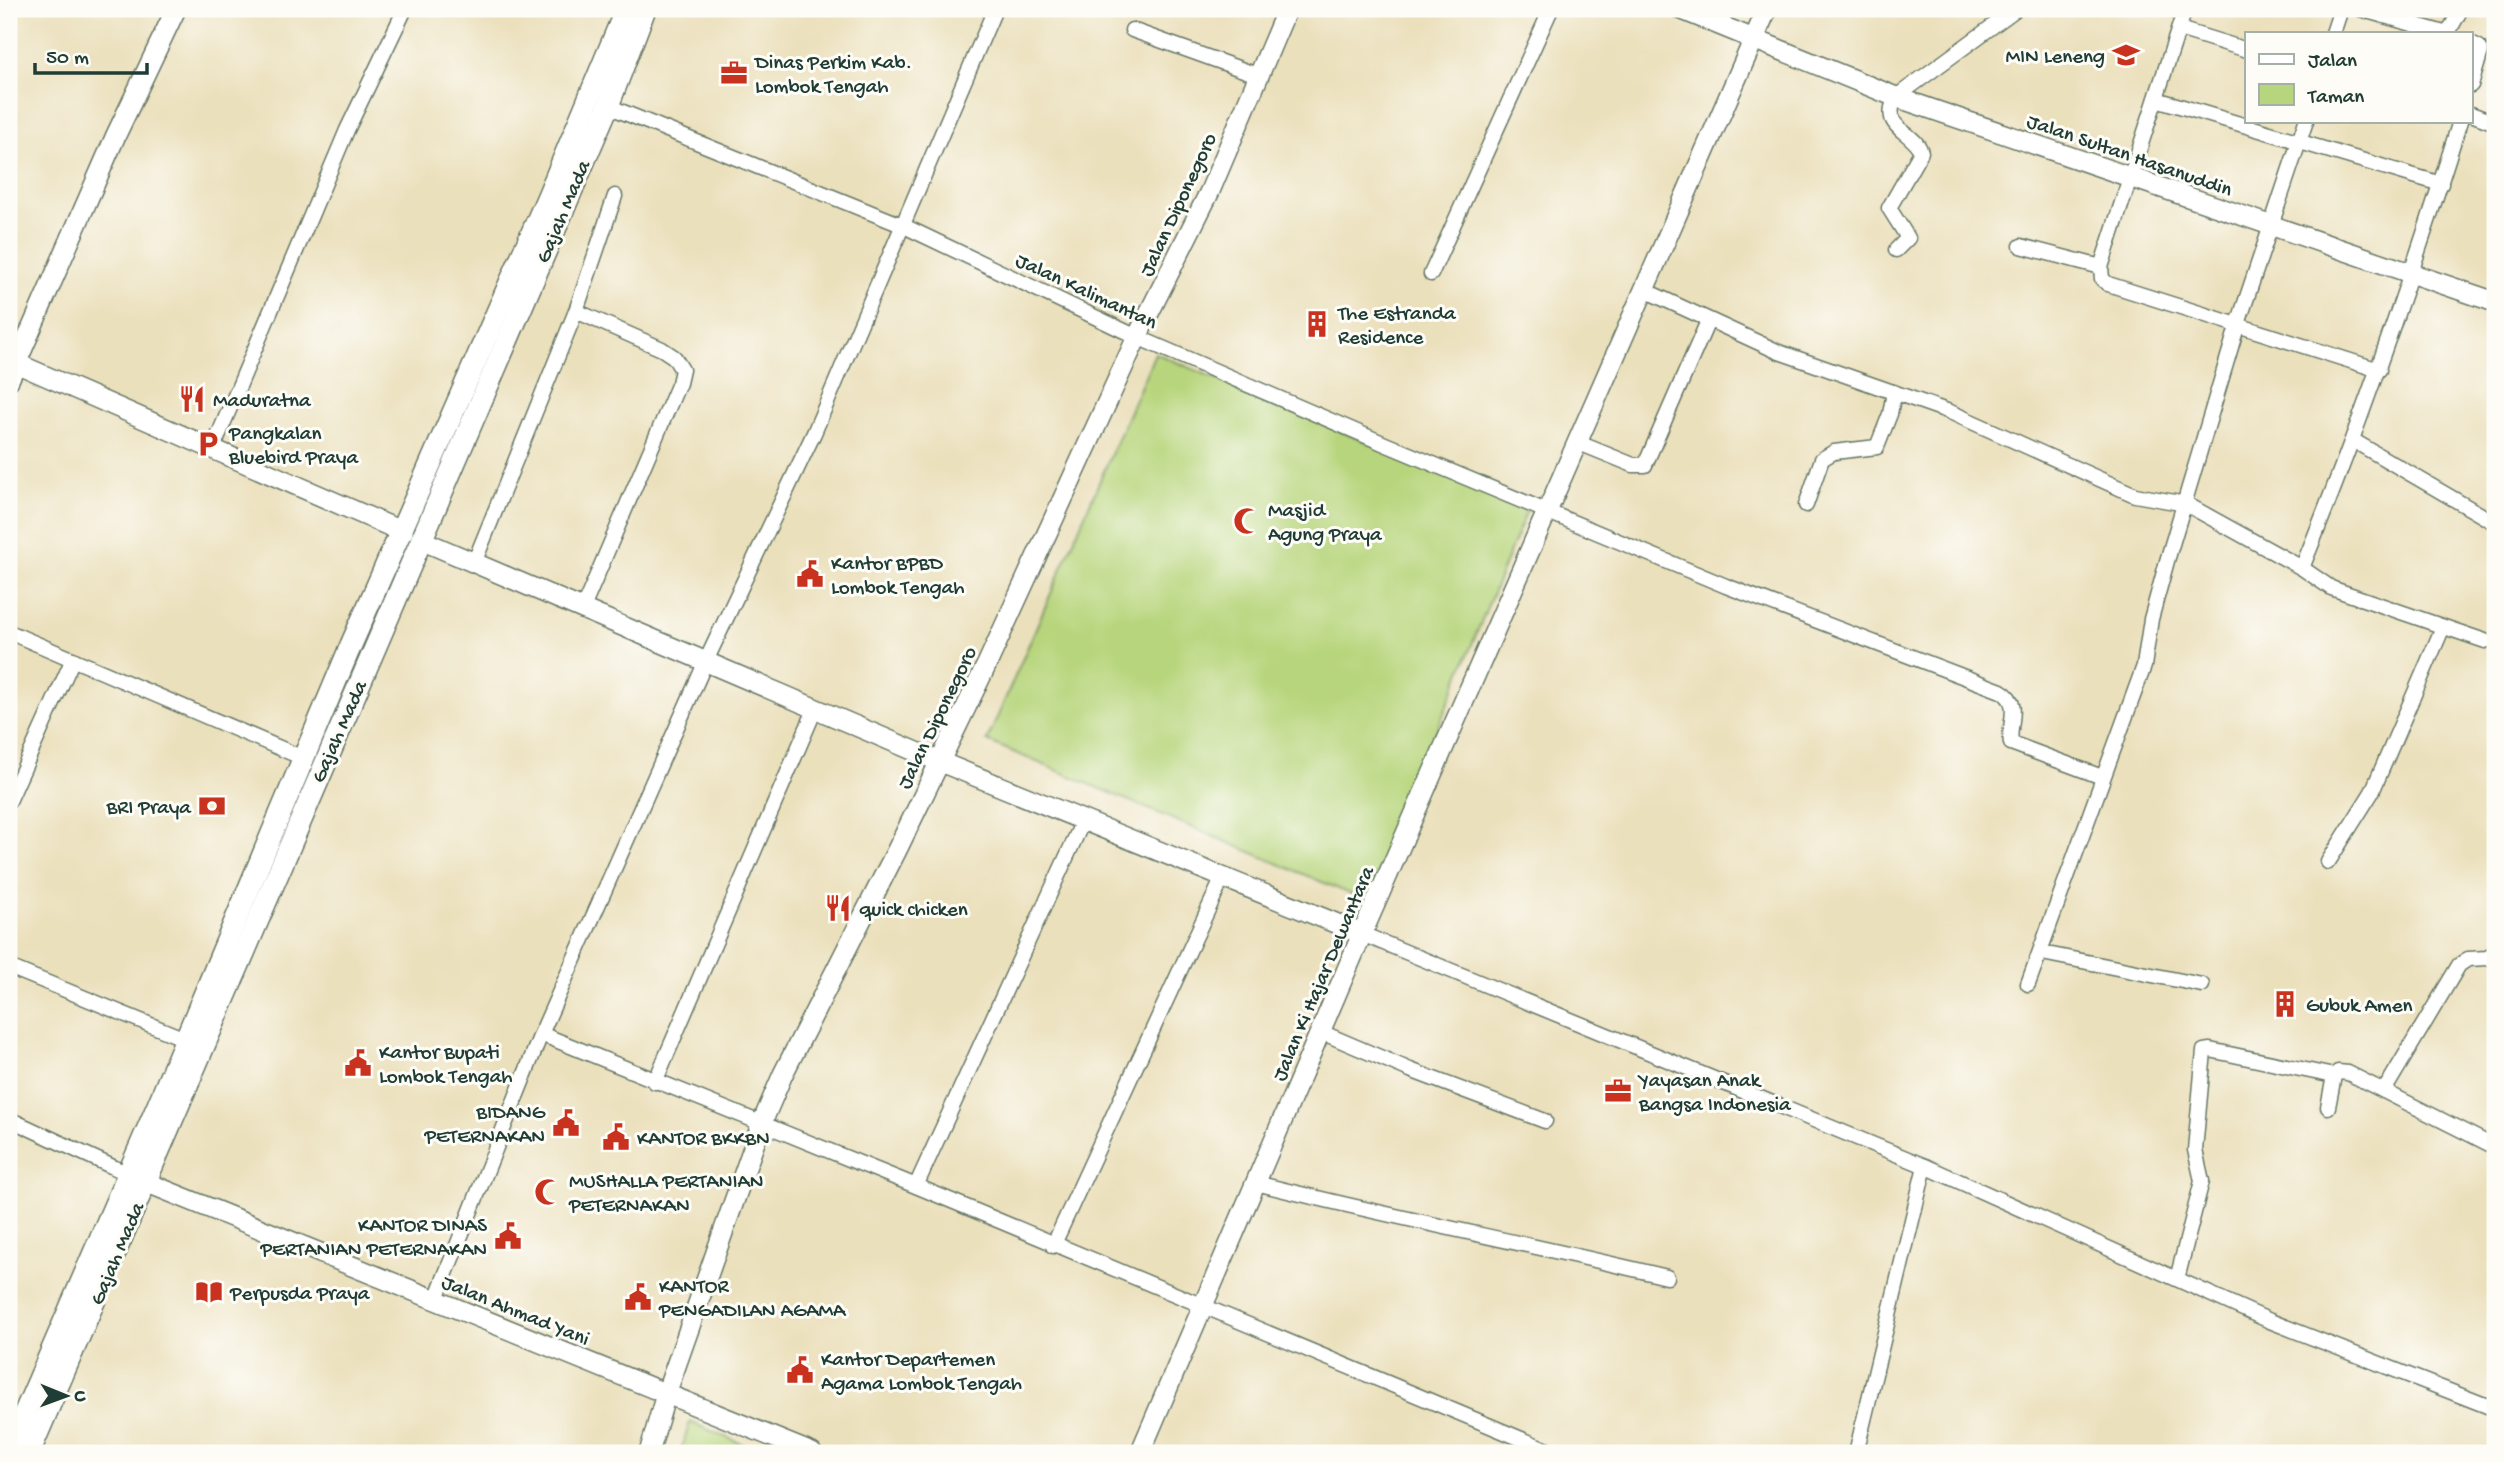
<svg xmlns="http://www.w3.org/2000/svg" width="2504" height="1462" viewBox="0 0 2504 1462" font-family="'Gochi Hand',sans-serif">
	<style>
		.green { fill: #b7d57c; stroke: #6b8958; stroke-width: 2 }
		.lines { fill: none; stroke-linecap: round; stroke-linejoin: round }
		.street-casing { stroke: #667664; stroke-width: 17 }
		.secondary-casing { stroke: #667664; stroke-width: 22 }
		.primary-casing { stroke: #667664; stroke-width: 24 }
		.street { stroke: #fff; stroke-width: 14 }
		.secondary { stroke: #fff; stroke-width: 19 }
		.primary { stroke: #fff; stroke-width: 21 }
		.labels { text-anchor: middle; stroke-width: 6; stroke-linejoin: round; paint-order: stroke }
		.poi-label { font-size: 21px; fill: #1f3d34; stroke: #fdfcf7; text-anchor: start }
		.street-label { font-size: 21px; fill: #1f3d34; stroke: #fdfcf7 }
	</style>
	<rect width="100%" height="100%" fill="#fdfcf7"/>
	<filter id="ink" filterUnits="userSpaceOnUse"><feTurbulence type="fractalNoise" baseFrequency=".0143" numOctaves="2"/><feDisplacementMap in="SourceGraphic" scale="14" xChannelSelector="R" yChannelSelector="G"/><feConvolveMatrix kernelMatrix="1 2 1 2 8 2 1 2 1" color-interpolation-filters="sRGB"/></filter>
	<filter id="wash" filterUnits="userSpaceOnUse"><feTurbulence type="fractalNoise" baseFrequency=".00686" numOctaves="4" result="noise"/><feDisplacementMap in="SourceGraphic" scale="28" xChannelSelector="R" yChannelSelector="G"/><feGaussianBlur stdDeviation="1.57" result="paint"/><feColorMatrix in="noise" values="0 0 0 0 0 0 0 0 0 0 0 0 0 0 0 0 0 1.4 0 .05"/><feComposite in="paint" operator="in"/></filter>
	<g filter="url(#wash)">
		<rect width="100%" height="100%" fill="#ebe0bc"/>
		<g class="green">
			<polygon points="1155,353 1527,510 1367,901 987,741"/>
			<polygon points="690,1422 763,1453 680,1453"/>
		</g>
	</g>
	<g filter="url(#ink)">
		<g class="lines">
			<defs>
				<g id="street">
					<polyline points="2360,9 2444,33"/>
					<polyline points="2179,29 2247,50"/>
					<polyline points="1132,30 1260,76"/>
					<polyline points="2333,33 2341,9"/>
					<polyline points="2448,33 2461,9"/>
					<polyline points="2471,43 2479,47 2481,51 2471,85"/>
					<polyline points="2156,99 2441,184"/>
					<path d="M 608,106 L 904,226 L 1137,337 L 1385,444 L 1726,586 L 2001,691 C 2023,704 2007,724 2011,743 L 2102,777"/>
					<polyline points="2471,114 2495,123"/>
					<polyline points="2021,246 2101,267 2185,9"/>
					<path d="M 1896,250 L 1908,238 L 1889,208 L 1921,152 C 1914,130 1879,130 1896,97 L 2016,9"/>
					<polyline points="2101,267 2102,279 2108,284 2379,370"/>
					<polyline points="1431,274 1551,9"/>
					<polyline points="1642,289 1779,352 1950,412 2135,495 2186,504 2302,568 2331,588 2485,641"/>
					<polyline points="576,311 662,349 674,357 682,370 679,383 583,608"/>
					<polyline points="2354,441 2495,523"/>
					<polyline points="1579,443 1633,465 1645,465 1708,321"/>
					<polyline points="213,448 347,130 405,9"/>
					<polyline points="1806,505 1822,459 1834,452 1877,447 1890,414 1894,392"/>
					<polyline points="474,563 576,311 615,196"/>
					<path d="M 2302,568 C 2362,421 2413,272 2460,121"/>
					<polyline points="9,632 303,758"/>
					<polyline points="9,801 73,659"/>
					<polyline points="2328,862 2372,792 2443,627"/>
					<polyline points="1362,934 1925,1166 2270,1321 2495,1409"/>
					<polyline points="2042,953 2202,985"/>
					<polyline points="9,967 185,1039"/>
					<polyline points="2028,984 2144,666 2151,619 2167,561 2237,327 2306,121"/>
					<polyline points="1321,1032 1410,1070 1545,1121"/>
					<polyline points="541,1034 706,661 814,433 995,9"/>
					<polyline points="655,1082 816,707"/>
					<polyline points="2384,1091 2459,965 2468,959 2488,958 2495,951"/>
					<polyline points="2328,1107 2334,1076 2338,1072 2348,1073 2495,1147"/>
					<polyline points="9,1119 126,1173"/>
					<path d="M 1256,1183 C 1392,1218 1531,1244 1667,1277"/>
					<polyline points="916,1186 1083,821"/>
					<polyline points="1053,1246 1223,877"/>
					<polyline points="2177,1279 2202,1181 2195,1150 2204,1051 2210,1050 2334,1076"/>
					<polyline points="435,1301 541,1034 916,1186 1555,1453"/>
					<polyline points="1856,1453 1925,1166"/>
				</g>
				<g id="secondary">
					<polyline points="1680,9 1896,97 2495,302"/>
					<polyline points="9,360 403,532"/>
					<polyline points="9,380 116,135 176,9"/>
					<polyline points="421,540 938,761 1362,934"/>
					<polyline points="133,1177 812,1453"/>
					<polyline points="649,1453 666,1394 761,1125 783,1074 897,850 988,662 1137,337 1210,191 1287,9"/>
					<polyline points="1140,1453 1362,934 1767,9"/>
				</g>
				<g id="primary">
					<polyline points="9,1449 158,1105 351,645 548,196 626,9"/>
					<polyline points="29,1453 608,106 645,9"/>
				</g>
			</defs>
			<use href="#street" class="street-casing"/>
			<use href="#secondary" class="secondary-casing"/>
			<use href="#primary" class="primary-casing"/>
			<use href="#street" class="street"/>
			<use href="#secondary" class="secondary"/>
			<use href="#primary" class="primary"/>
		</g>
	</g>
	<defs>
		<symbol id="school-bare" viewBox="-9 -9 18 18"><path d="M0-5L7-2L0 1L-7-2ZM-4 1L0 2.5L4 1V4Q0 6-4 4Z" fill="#c8321e" stroke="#fdfcf7" stroke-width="2.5" paint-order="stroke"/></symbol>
		<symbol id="office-bare" viewBox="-9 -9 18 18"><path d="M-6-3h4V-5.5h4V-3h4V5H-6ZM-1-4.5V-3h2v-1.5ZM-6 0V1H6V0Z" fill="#c8321e" stroke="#fdfcf7" stroke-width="2.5" paint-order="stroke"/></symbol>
		<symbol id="building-bare" viewBox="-9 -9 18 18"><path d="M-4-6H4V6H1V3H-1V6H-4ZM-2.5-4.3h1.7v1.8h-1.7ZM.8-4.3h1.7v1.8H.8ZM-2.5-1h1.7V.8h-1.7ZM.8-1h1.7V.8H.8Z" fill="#c8321e" stroke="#fdfcf7" stroke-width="2.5" paint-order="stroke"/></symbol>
		<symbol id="restaurant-bare" viewBox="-9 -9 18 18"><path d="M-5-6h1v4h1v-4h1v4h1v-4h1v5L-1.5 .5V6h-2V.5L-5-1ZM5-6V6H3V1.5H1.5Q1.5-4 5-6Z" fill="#c8321e" stroke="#fdfcf7" stroke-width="2.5" paint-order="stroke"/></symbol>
		<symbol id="parking-bare" viewBox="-9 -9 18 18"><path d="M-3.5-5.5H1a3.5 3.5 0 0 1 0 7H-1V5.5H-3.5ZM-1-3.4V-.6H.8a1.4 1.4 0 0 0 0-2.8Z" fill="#c8321e" stroke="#fdfcf7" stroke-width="2.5" paint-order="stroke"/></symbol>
		<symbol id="mosque-bare" viewBox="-9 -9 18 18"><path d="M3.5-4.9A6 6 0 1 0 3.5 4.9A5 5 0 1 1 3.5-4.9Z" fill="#c8321e" stroke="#fdfcf7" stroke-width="2.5" paint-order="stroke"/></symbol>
		<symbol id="civic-bare" viewBox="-9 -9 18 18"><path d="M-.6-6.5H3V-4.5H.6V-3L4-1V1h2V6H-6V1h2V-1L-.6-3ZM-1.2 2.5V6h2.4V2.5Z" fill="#c8321e" stroke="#fdfcf7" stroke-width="2.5" paint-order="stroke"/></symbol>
		<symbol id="bank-bare" viewBox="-9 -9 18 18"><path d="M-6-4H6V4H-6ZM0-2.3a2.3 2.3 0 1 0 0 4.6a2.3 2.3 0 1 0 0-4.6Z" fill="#c8321e" stroke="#fdfcf7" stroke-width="2.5" paint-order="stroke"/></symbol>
		<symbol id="library-bare" viewBox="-9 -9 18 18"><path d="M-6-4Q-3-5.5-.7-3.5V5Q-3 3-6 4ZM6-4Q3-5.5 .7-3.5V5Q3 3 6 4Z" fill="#c8321e" stroke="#fdfcf7" stroke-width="2.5" paint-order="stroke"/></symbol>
	</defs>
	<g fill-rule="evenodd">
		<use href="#school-bare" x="2107" y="36" width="38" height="38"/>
		<use href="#office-bare" x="715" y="54" width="38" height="38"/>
		<use href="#building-bare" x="1298" y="305" width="38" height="38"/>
		<use href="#restaurant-bare" x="173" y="380" width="38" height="38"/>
		<use href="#parking-bare" x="189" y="425" width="38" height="38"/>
		<use href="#mosque-bare" x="1228" y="502" width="38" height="38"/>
		<use href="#civic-bare" x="791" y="555" width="38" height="38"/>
		<use href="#bank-bare" x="193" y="787" width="38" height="38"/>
		<use href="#restaurant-bare" x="819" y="889" width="38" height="38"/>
		<use href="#building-bare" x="2266" y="985" width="38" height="38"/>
		<use href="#civic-bare" x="339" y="1044" width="38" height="38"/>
		<use href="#office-bare" x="1599" y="1072" width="38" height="38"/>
		<use href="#civic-bare" x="547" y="1104" width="38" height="38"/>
		<use href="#civic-bare" x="597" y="1118" width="38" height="38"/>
		<use href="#mosque-bare" x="529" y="1173" width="38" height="38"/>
		<use href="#civic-bare" x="489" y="1217" width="38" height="38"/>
		<use href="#library-bare" x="190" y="1273" width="38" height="38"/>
		<use href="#civic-bare" x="619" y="1278" width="38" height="38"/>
		<use href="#civic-bare" x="781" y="1351" width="38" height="38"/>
	</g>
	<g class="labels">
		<g class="poi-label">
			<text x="2105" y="62" text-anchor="end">MIN Leneng</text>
			<text x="755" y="68">Dinas Perkim Kab.<tspan x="755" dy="24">Lombok Tengah</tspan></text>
			<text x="1338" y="319">The Estranda<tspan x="1338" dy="24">Residence</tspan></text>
			<text x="213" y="406">Maduratna</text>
			<text x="229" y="439">Pangkalan<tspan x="229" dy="24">Bluebird Praya</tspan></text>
			<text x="1268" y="516">Masjid<tspan x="1268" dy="24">Agung Praya</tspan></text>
			<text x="831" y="569">Kantor BPBD<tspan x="831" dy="24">Lombok Tengah</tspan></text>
			<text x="191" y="813" text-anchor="end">BRI Praya</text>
			<text x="859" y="915">quick chicken</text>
			<text x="2306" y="1011">Gubuk Amen</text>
			<text x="379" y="1058">Kantor Bupati<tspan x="379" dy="24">Lombok Tengah</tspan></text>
			<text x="1639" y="1086">Yayasan Anak<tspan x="1639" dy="24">Bangsa Indonesia</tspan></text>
			<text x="545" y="1118" text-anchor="end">BIDANG<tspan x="545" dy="24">PETERNAKAN</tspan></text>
			<text x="637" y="1144">KANTOR BKKBN</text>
			<text x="569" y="1187">MUSHALLA PERTANIAN<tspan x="569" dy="24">PETERNAKAN</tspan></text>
			<text x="487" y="1231" text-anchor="end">KANTOR DINAS<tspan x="487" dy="24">PERTANIAN PETERNAKAN</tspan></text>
			<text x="659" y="1292">KANTOR<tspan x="659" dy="24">PENGADILAN AGAMA</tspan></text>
			<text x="230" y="1299">Perpusda Praya</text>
			<text x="821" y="1365">Kantor Departemen<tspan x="821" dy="24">Agama Lombok Tengah</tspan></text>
		</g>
		<g class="street-label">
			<text transform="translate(2130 154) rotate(19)" y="7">Jalan Sultan Hasanuddin</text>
			<text transform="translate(1177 204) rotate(-65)" y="7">Jalan Diponegoro</text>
			<text transform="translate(562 211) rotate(-67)" y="7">Gajah Mada</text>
			<text transform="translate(1087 290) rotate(25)" y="7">Jalan Kalimantan</text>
			<text transform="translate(936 717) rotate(-64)" y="7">Jalan Diponegoro</text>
			<text transform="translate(338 731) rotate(-66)" y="7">Gajah Mada</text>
			<text transform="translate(1322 973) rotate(-67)" y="7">Jalan Ki Hajar Dewantara</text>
			<text transform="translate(116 1253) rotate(-67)" y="7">Gajah Mada</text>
			<text transform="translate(516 1309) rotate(22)" y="7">Jalan Ahmad Yani</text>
		</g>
	</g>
	<rect width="2504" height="1462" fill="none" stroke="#fdfcf7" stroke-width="35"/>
	<rect x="2245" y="32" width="228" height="91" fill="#fdfcf7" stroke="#a4b0a9" stroke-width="2"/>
	<rect x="2259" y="54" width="35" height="10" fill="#ffffff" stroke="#a4b0a9" stroke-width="2"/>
	<text x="2308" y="66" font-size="21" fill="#1f3d34">Jalan</text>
	<rect x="2259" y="84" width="35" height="21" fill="#b7d57c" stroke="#a4b0a9" stroke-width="2"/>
	<text x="2308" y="102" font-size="21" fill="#1f3d34">Taman</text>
	<g transform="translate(66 1396) rotate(91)" stroke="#fdfcf7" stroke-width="5" paint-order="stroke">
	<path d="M0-5L12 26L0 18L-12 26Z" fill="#1f3d34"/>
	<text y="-10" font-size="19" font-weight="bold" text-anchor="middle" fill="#1f3d34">U</text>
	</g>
	<path d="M35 63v10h112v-10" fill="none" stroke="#1f3d34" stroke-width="3.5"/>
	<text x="46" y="63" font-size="21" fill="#1f3d34" stroke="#fdfcf7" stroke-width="5" paint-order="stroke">50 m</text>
</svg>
